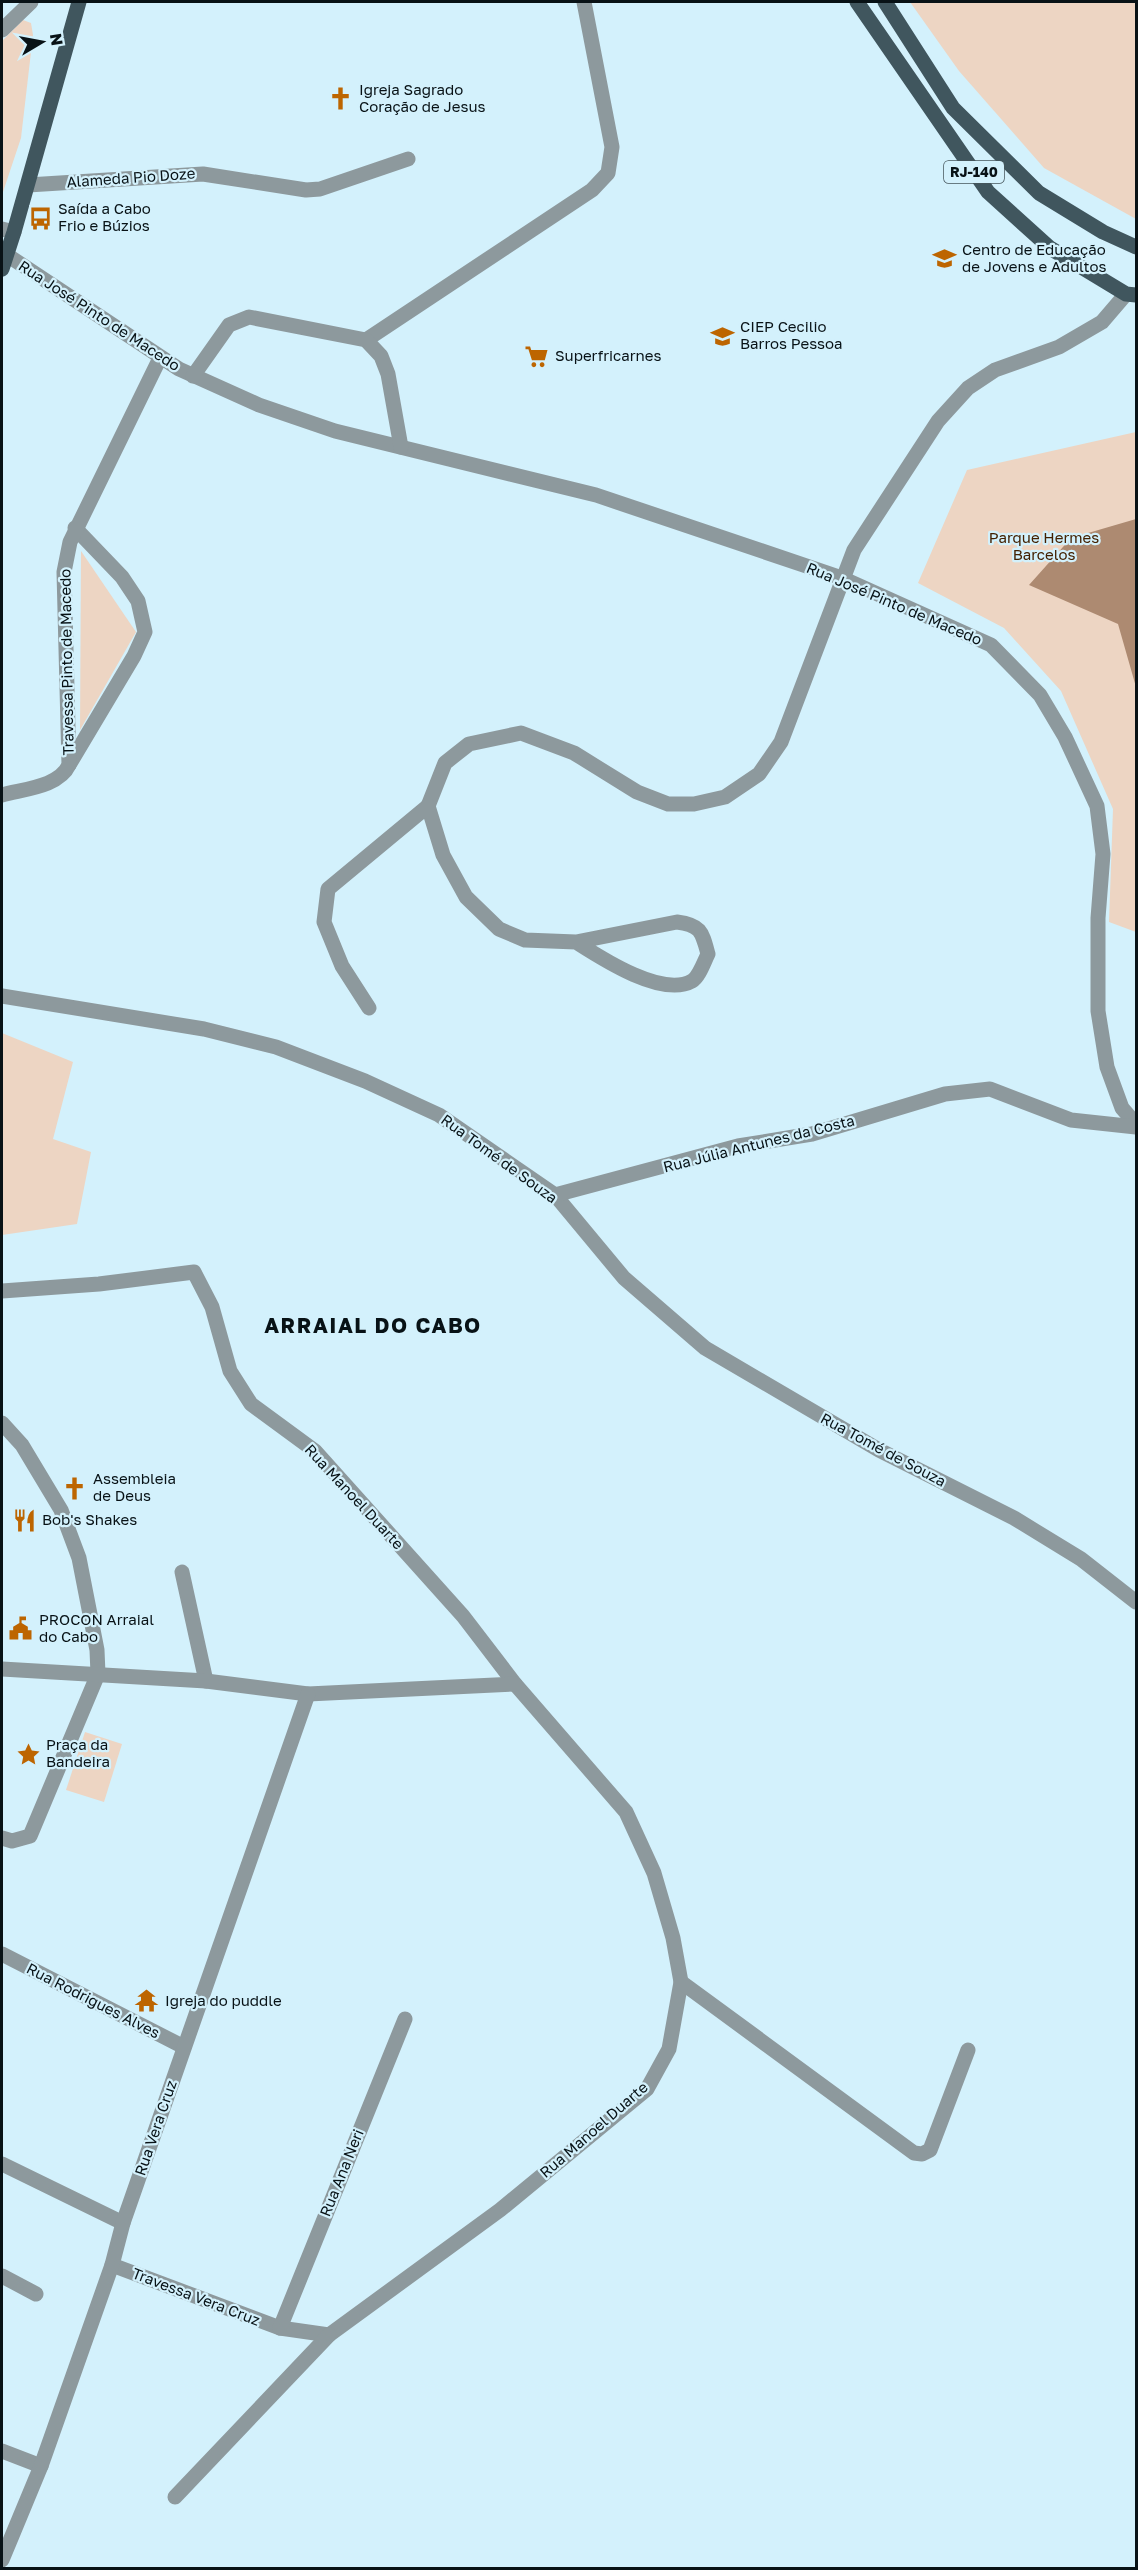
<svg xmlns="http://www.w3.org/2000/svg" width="1138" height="2570" viewBox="0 0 1138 2570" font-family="'Golos Text',sans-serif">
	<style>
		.green { fill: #edd5c3 }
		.water { fill: #ad8a71 }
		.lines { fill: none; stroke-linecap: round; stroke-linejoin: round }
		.minor { stroke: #8d999d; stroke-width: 15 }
		.major { stroke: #40565e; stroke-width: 15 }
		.labels { text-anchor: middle; stroke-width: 4.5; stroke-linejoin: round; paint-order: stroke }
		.shield { fill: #d3f1fc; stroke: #45555b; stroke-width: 1.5 }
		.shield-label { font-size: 14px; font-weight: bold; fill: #081216 }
		.poi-label { font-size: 15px; fill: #081216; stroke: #d3f1fc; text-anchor: start }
		.street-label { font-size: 15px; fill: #081216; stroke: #d3f1fc }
		.park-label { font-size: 15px; fill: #432000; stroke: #d3f1fc }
		.district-label { font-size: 21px; font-weight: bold; letter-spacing: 1.5px; fill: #081216; stroke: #d3f1fc }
	</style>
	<rect width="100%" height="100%" fill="#d3f1fc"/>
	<g class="green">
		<polygon points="910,2 1136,2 1136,219 1044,168 959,71"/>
		<polygon points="23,20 31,23 33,35 21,138 2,195 2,41"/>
		<polygon points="1136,432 1136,932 1109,922 1113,809 1061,691 1004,628 918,583 967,470"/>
		<polygon points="81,551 136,632 80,730"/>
		<polygon points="2,1033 73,1062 53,1139 91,1152 77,1224 2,1235"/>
		<polygon points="85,1732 122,1744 104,1802 66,1790"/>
	</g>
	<polygon class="water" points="1136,519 1136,687 1118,624 1029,585 1071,538"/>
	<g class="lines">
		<g class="minor">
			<polyline points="2,30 31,2"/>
			<polyline points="28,185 203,174 306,190 320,189 408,159"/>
			<polyline points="2,229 14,232"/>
			<polyline points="7,255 179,369 259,405 335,431 596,495 842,578 991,645 1040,695 1065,737 1097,806 1103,854 1098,918 1098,1011 1107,1067 1122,1108 1136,1124"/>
			<polyline points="366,340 592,190 608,173 612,147 584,2"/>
			<polyline points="193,376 229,325 249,317 366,340 381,356 388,374 401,447"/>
			<polyline points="69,765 134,656 145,632 138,601 122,577 75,528"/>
			<path d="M 2,795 C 23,789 59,787 69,765 L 64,572 L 70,542 L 160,358"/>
			<path d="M 576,942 C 601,958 662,998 692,981 C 699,977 704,962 708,954 C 702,932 701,925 677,922 L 576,942 L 525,940 L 499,929 L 466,897 L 443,855 L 428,806 L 445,763 L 469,744 L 521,733 L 574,753 L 637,792 L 668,804 L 694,804 L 725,797 L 759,774 L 781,742 L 854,550 L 938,421 L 968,388 L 995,370 L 1059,347 L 1102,322 L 1126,294"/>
			<polyline points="2,996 204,1029 276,1047 365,1081 439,1115 555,1195 624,1278 705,1348 879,1450 1014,1518 1081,1559 1136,1602"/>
			<polyline points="369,1008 342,966 324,922 328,889 428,806"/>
			<polyline points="555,1195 738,1146 812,1134 945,1094 990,1089 1071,1120 1136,1127"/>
			<polyline points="2,1291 99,1284 194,1272 212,1307 230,1371 251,1404 315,1451 463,1616 515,1684 626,1812 654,1873 673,1938 681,1982 669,2049 647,2089 500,2210 329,2335 280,2328 112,2265"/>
			<polyline points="2,1423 22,1445 61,1510 79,1558 97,1650 98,1674 30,1836 12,1841 2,1838"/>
			<polyline points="182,1572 206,1681"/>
			<polyline points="2,1669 206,1681 308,1694 515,1684"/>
			<polyline points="2,1954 184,2047"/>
			<polyline points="681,1982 914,2153 922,2154 930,2150 968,2050"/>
			<polyline points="2,2164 123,2223"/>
			<polyline points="2,2276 36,2294"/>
			<polyline points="280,2328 405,2019"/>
			<polyline points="2,2451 41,2466"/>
			<polyline points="175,2497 329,2335"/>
			<polyline points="2,2560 41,2466 112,2265 123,2223 308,1694"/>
		</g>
		<g class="major">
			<polyline points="857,2 988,192 1050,248 1126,294 1136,295"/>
			<polyline points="885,2 953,108 1039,193 1103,232 1136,247"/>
			<polyline points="2,269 14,232 79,2"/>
		</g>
	</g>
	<defs>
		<symbol id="church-bare" viewBox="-9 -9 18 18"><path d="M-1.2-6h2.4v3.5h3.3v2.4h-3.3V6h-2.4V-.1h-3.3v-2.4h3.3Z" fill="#bd6500" stroke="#d3f1fc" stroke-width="2.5" paint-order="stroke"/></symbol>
		<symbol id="bus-bare" viewBox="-9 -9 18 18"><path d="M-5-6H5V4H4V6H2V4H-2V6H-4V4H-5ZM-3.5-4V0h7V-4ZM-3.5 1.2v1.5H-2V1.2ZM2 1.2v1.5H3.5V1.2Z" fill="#bd6500" stroke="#d3f1fc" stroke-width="2.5" paint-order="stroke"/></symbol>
		<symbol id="school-bare" viewBox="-9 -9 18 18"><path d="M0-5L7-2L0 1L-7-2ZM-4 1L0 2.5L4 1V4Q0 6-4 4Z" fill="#bd6500" stroke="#d3f1fc" stroke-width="2.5" paint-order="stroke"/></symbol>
		<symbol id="supermarket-bare" viewBox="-9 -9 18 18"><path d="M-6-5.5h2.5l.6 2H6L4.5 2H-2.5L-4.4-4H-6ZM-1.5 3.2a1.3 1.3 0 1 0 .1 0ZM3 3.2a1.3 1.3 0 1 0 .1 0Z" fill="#bd6500" stroke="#d3f1fc" stroke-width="2.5" paint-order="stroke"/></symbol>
		<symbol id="restaurant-bare" viewBox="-9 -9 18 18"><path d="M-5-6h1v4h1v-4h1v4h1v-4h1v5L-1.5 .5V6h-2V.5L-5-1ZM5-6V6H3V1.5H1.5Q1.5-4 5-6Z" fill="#bd6500" stroke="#d3f1fc" stroke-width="2.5" paint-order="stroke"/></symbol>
		<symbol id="civic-bare" viewBox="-9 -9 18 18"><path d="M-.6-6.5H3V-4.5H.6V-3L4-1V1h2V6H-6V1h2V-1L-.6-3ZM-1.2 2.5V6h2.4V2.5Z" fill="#bd6500" stroke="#d3f1fc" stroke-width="2.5" paint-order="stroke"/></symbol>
		<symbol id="sight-bare" viewBox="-9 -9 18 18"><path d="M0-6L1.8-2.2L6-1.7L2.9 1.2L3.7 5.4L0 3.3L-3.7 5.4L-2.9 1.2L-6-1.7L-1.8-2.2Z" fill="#bd6500" stroke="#d3f1fc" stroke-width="2.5" paint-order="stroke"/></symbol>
		<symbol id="temple-bare" viewBox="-9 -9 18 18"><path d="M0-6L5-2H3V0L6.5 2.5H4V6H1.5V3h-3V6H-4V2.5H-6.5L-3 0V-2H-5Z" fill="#bd6500" stroke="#d3f1fc" stroke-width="2.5" paint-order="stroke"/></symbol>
	</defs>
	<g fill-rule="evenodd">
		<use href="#church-bare" x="324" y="82" width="33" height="33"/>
		<use href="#bus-bare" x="24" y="202" width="33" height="33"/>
		<use href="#school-bare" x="928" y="242" width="33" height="33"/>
		<use href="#school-bare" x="706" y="320" width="33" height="33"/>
		<use href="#supermarket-bare" x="520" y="340" width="33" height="33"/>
		<use href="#church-bare" x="58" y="1472" width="33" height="33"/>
		<use href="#restaurant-bare" x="8" y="1504" width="33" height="33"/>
		<use href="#civic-bare" x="4" y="1612" width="33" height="33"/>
		<use href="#sight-bare" x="12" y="1738" width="33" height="33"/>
		<use href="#temple-bare" x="130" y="1984" width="33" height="33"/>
	</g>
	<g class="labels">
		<rect class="shield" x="944" y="161" width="60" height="22" rx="4.5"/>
		<g class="shield-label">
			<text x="974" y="177">RJ-140</text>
		</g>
		<g class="poi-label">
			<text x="359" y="95">Igreja Sagrado<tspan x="359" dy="17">Coração de Jesus</tspan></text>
			<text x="58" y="214">Saída a Cabo<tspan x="58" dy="17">Frio e Búzios</tspan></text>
			<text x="962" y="255">Centro de Educação<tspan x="962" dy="17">de Jovens e Adultos</tspan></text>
			<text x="740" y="332">CIEP Cecilio<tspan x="740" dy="17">Barros Pessoa</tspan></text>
			<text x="555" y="361">Superfricarnes</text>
			<text x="93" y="1484">Assembleia<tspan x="93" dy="17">de Deus</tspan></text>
			<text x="42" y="1525">Bob's Shakes</text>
			<text x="39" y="1625">PROCON Arraial<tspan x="39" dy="17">do Cabo</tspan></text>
			<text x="46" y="1750">Praça da<tspan x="46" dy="17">Bandeira</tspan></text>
			<text x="165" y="2006">Igreja do puddle</text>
		</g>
		<g class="street-label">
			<text transform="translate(131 178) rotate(-4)" y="5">Alameda Pio Doze</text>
			<text transform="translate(99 316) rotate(33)" y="5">Rua José Pinto de Macedo</text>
			<text transform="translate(894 604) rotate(23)" y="5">Rua José Pinto de Macedo</text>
			<text transform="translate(67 662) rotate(-91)" y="5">Travessa Pinto de Macedo</text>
			<text transform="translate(759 1144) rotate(-14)" y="5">Rua Júlia Antunes da Costa</text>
			<text transform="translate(499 1159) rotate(36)" y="5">Rua Tomé de Souza</text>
			<text transform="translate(883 1450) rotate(28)" y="5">Rua Tomé de Souza</text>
			<text transform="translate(354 1497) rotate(47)" y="5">Rua Manoel Duarte</text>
			<text transform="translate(93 2001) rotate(27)" y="5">Rua Rodrigues Alves</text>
			<text transform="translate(156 2128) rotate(-71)" y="5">Rua Vera Cruz</text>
			<text transform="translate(594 2130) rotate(-41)" y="5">Rua Manoel Duarte</text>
			<text transform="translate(342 2173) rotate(-68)" y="5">Rua Ana Neri</text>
			<text transform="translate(196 2297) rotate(21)" y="5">Travessa Vera Cruz</text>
		</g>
		<g class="park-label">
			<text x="1044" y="543">Parque Hermes<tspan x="1044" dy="17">Barcelos</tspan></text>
		</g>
		<g class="district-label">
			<text x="373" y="1333">ARRAIAL DO CABO</text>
		</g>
	</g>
	<rect width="1138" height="2570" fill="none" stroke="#081216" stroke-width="6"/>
	<g transform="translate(42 42) rotate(80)" stroke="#d3f1fc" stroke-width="4.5" paint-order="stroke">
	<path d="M0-4.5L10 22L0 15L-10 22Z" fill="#081216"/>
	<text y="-9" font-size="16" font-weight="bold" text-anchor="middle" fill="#081216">N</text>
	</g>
</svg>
